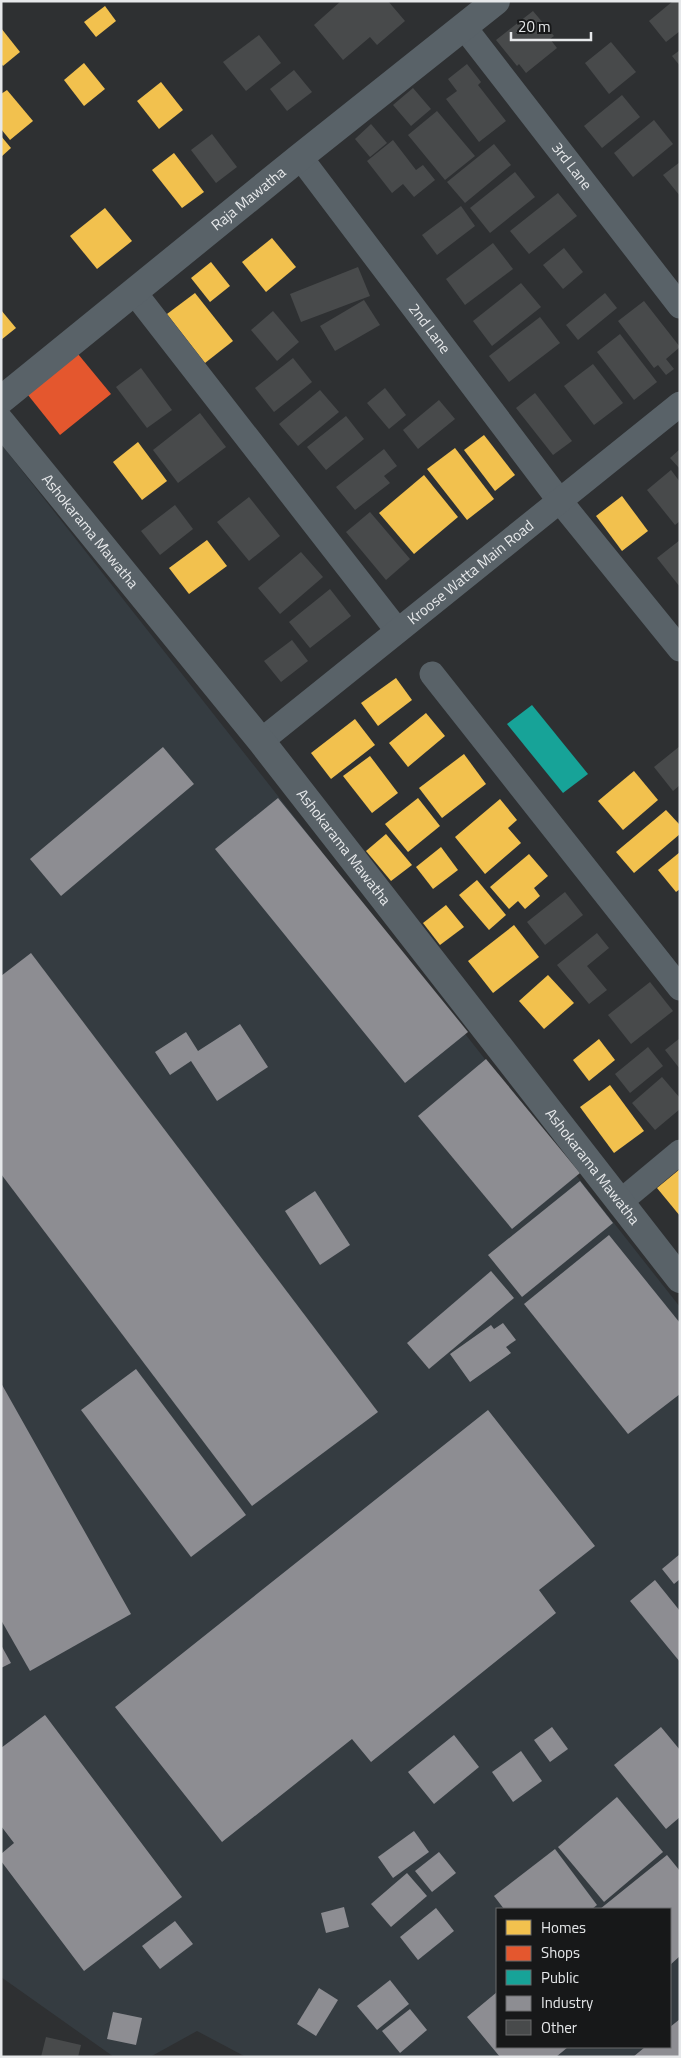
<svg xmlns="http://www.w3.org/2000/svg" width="681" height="2058" viewBox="0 0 681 2058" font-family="'Titillium Web',sans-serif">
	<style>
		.built { fill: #353c41; fill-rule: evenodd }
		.homes { fill: #f2c14e }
		.shops { fill: #e4572e }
		.public { fill: #17a398 }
		.industry { fill: #8d8d92 }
		.building { fill: #484a4b }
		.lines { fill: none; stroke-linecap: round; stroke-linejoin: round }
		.minor { stroke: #596268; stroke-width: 25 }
		.tertiary { stroke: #596268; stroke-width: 28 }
		.labels { text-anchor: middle; stroke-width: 5; stroke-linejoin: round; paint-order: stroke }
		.street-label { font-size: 15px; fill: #e6e8ea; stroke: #171819 }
	</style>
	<rect width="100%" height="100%" fill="#2e3032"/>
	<path class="built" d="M 1,444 L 680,1307 L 680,2057 L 246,2057 L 197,2031 L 150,2057 L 114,2057 L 1,1977 ZM 497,1909 L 670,1909 L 670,2047 L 497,2047 Z"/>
	<g class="homes">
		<polygon points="105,6 116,21 96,37 84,22"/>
		<polygon points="1,28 20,52 3,66 1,63"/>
		<polygon points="84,63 105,89 84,106 64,80"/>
		<polygon points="161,82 183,110 159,129 137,101"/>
		<polygon points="7,90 33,121 10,140 1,129 1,94"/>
		<polygon points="1,136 11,148 1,157"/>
		<polygon points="174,153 204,192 182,208 152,170"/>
		<polygon points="105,208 132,241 97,269 70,236"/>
		<polygon points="272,238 296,267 266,292 242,262"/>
		<polygon points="211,262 230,286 210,302 191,278"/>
		<polygon points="195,293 233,341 205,363 167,314"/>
		<polygon points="1,310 16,328 1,340"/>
		<polygon points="484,435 515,475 495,491 464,450"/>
		<polygon points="138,442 167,481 142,500 113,462"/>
		<polygon points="455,448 494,499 467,520 427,469"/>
		<polygon points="424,475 458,517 414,554 379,513"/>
		<polygon points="622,496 648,531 622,551 596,516"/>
		<polygon points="207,540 227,566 189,594 169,568"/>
		<polygon points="396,678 412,700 378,726 361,703"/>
		<polygon points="426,713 445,736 408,767 389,743"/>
		<polygon points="355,719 375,745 331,779 311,753"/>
		<polygon points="464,754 486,784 442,818 419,788"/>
		<polygon points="370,756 398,793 372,813 343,776"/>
		<polygon points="634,771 658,800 623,830 598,801"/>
		<polygon points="418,798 440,826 408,852 385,824"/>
		<polygon points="500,799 517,820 508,828 521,843 485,874 455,837"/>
		<polygon points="666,810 680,825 680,834 634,873 616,852"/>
		<polygon points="386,834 412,865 391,881 366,851"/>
		<polygon points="441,847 458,870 433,889 416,867"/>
		<polygon points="680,852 680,889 676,892 658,870"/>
		<polygon points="529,854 548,876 534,888 540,896 525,909 518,901 509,909 490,887"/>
		<polygon points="477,880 506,915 489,930 459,895"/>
		<polygon points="446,905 464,927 440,945 423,923"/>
		<polygon points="514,925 539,957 493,993 468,961"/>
		<polygon points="548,975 574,1003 544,1029 519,1001"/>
		<polygon points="599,1039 615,1060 589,1081 573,1060"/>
		<polygon points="610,1085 644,1131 614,1153 580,1107"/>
		<polygon points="680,1169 680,1216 657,1188"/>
	</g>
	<polygon class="shops" points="78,354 111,394 60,435 28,395"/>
	<polygon class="public" points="532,705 588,774 563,793 507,724"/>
	<g class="industry">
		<polygon points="163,747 194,784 61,896 30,859"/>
		<polygon points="278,798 468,1032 405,1083 215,849"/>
		<polygon points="31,953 378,1412 252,1506 1,1174 1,976"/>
		<polygon points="240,1024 268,1067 217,1101 191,1061 170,1075 155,1052 186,1032 198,1051"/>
		<polygon points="486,1059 580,1173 512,1229 418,1116"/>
		<polygon points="580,1181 613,1223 522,1297 488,1255"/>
		<polygon points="315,1191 350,1245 320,1265 285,1211"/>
		<polygon points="609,1235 680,1323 680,1394 628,1434 524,1304"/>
		<polygon points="491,1271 514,1298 429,1369 407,1343"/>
		<polygon points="503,1323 516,1340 506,1347 511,1353 470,1382 450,1354 491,1325 494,1329"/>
		<polygon points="136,1369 246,1515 191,1557 81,1410"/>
		<polygon points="1,1383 131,1614 30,1671 1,1620"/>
		<polygon points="488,1410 595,1546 539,1590 556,1613 371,1762 352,1739 222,1842 115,1707"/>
		<polygon points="680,1554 680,1579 674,1584 662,1569"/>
		<polygon points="655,1580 680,1611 680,1662 630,1601"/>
		<polygon points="1,1645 11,1663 1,1668"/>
		<polygon points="45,1715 182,1897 84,1971 1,1861 1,1854 14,1843 1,1826 1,1748"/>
		<polygon points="552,1727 568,1749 550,1762 534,1740"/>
		<polygon points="661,1727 680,1750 680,1817 666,1829 614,1765"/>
		<polygon points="454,1735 479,1767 434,1804 408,1772"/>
		<polygon points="521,1751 542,1781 513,1802 492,1772"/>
		<polygon points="617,1797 663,1852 604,1902 558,1847"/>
		<polygon points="414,1831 429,1852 393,1878 378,1857"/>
		<polygon points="555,1849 597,1905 592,1909 504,1909 494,1896"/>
		<polygon points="439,1852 456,1873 432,1892 415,1871"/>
		<polygon points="667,1855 680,1871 680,1956 670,1965 670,1909 600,1909"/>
		<polygon points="407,1873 427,1896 391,1927 371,1904"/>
		<polygon points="344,1907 349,1927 326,1933 321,1913"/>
		<polygon points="436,1908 454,1931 418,1960 400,1937"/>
		<polygon points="175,1921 193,1944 160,1969 142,1946"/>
		<polygon points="390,1980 409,2004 377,2030 357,2006"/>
		<polygon points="319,1988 338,2000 316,2036 297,2024"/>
		<polygon points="497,1992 497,2047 568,2047 556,2057 500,2057 467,2017"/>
		<polygon points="410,2009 427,2030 400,2053 382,2031"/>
		<polygon points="113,2012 142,2018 136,2045 107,2039"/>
		<polygon points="680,2019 680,2057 633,2057 645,2047 670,2047 670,2027"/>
	</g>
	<g class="building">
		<polygon points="341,1 388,1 405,21 377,45 370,37 343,60 314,25"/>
		<polygon points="673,1 680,1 680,31 666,42 649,21"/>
		<polygon points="533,11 554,36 550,39 557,48 526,73 519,64 517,66 496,40"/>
		<polygon points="259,35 281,63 246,91 223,62"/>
		<polygon points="611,42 636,72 609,94 585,63"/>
		<polygon points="680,50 680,66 672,56"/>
		<polygon points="467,64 481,82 478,85 506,121 479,142 446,99 457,91 448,79"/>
		<polygon points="294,70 312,92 287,111 270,89"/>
		<polygon points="413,88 431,109 411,126 393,105"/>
		<polygon points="622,95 640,117 602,148 584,126"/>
		<polygon points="437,111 475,156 445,180 408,135"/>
		<polygon points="654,120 673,144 633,177 614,153"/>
		<polygon points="371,124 387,143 370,157 355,139"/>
		<polygon points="212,134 237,167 216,183 191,150"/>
		<polygon points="393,140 416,170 423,165 435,180 414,197 403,184 392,193 367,161"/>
		<polygon points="494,144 511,165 465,203 447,182"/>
		<polygon points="680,162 680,196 663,175"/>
		<polygon points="515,172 535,197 490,233 470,208"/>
		<polygon points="558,193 577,216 529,254 510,231"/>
		<polygon points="461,206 475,226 437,255 422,235"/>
		<polygon points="493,243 513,269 465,305 446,279"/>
		<polygon points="564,248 583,272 563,289 543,265"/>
		<polygon points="358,267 370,296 301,322 290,294"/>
		<polygon points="521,283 541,307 492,346 473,321"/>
		<polygon points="605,293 617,308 578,340 566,325"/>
		<polygon points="364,300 380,325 335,351 320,326"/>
		<polygon points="644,301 680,347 666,359 674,369 666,375 658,365 654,368 618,321"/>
		<polygon points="273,311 299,342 277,361 251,330"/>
		<polygon points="540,317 560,343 509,382 489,356"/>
		<polygon points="620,334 657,382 634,400 597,352"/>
		<polygon points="293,358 312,382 274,412 255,388"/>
		<polygon points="593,364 623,403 594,425 564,386"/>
		<polygon points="141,368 172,410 147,428 116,387"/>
		<polygon points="385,388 406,415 389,429 367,403"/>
		<polygon points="320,390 339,412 298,446 279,424"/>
		<polygon points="535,393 572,441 553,455 516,408"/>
		<polygon points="439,400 455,419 418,449 403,430"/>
		<polygon points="200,413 226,447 178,483 153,450"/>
		<polygon points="346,416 364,439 326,470 307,447"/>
		<polygon points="384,449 397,466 384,476 390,483 355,510 336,487"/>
		<polygon points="680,449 680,469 670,458"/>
		<polygon points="671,470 680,482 680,521 675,525 647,490"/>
		<polygon points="249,497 280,536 249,561 217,522"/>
		<polygon points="175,505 193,529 160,555 141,531"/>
		<polygon points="370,512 410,559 386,580 346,532"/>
		<polygon points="680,540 680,587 657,558"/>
		<polygon points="301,552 323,577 280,614 258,588"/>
		<polygon points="330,589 351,616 310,648 289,622"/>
		<polygon points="292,640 308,661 281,682 264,661"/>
		<polygon points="680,746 680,785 673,791 654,767"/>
		<polygon points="565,892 583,915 545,945 527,922"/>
		<polygon points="597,933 609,948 587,966 607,990 589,1004 557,965"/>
		<polygon points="650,982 673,1011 631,1044 608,1015"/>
		<polygon points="680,1038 680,1069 665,1050"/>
		<polygon points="648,1047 663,1066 630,1093 615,1074"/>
		<polygon points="662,1077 680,1098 680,1109 655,1130 632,1103"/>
		<polygon points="46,2037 81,2045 78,2057 41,2057"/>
	</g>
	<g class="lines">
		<g class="minor">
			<path id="s1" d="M 464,27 L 680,306"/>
			<path id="s2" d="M 300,157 L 559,500 L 680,649"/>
			<polyline points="134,292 397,630"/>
			<polyline points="432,674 680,988"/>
			<path id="s3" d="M 261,741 L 680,404"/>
			<polyline points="620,1202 680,1152"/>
		</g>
		<g class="tertiary">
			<path id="s4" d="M 1,400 L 300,157 L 496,1"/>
			<path id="s5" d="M 1,422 L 261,741 L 680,1279"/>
		</g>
	</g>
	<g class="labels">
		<g class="street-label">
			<text dy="5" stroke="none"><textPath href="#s1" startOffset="176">3rd Lane</textPath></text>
			<text dy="5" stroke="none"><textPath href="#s4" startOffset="319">Raja Mawatha</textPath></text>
			<text dy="5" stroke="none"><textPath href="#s2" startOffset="215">2nd Lane</textPath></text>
			<text dy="5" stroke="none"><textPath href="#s5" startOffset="141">Ashokarama Mawatha</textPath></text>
			<text dy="5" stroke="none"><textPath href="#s3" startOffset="269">Kroose Watta Main Road</textPath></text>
			<text dy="5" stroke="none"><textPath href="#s5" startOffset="546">Ashokarama Mawatha</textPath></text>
			<text dy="5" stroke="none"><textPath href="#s5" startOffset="951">Ashokarama Mawatha</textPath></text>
		</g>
	</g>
	<rect width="681" height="2058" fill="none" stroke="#e6e8ea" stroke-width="5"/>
	<rect x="496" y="1908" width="175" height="140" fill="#171819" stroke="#6a6b6d"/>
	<rect x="506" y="1920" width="25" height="15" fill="#f2c14e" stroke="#6a6b6d"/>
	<text x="541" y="1933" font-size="15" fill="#e6e8ea">Homes</text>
	<rect x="506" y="1946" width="25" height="15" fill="#e4572e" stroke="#6a6b6d"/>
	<text x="541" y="1958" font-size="15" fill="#e6e8ea">Shops</text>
	<rect x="506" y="1970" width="25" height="15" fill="#17a398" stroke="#6a6b6d"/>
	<text x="541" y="1983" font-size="15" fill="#e6e8ea">Public</text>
	<rect x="506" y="1996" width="25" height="15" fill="#8d8d92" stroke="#6a6b6d"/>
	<text x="541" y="2008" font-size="15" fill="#e6e8ea">Industry</text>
	<rect x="506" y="2020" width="25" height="15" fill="#484a4b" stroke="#6a6b6d"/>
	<text x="541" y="2033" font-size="15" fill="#e6e8ea">Other</text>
	<path d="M511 32v8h80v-8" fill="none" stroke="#e6e8ea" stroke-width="2.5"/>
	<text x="518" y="32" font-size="15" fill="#e6e8ea" stroke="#171819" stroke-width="4" paint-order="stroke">20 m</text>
</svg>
